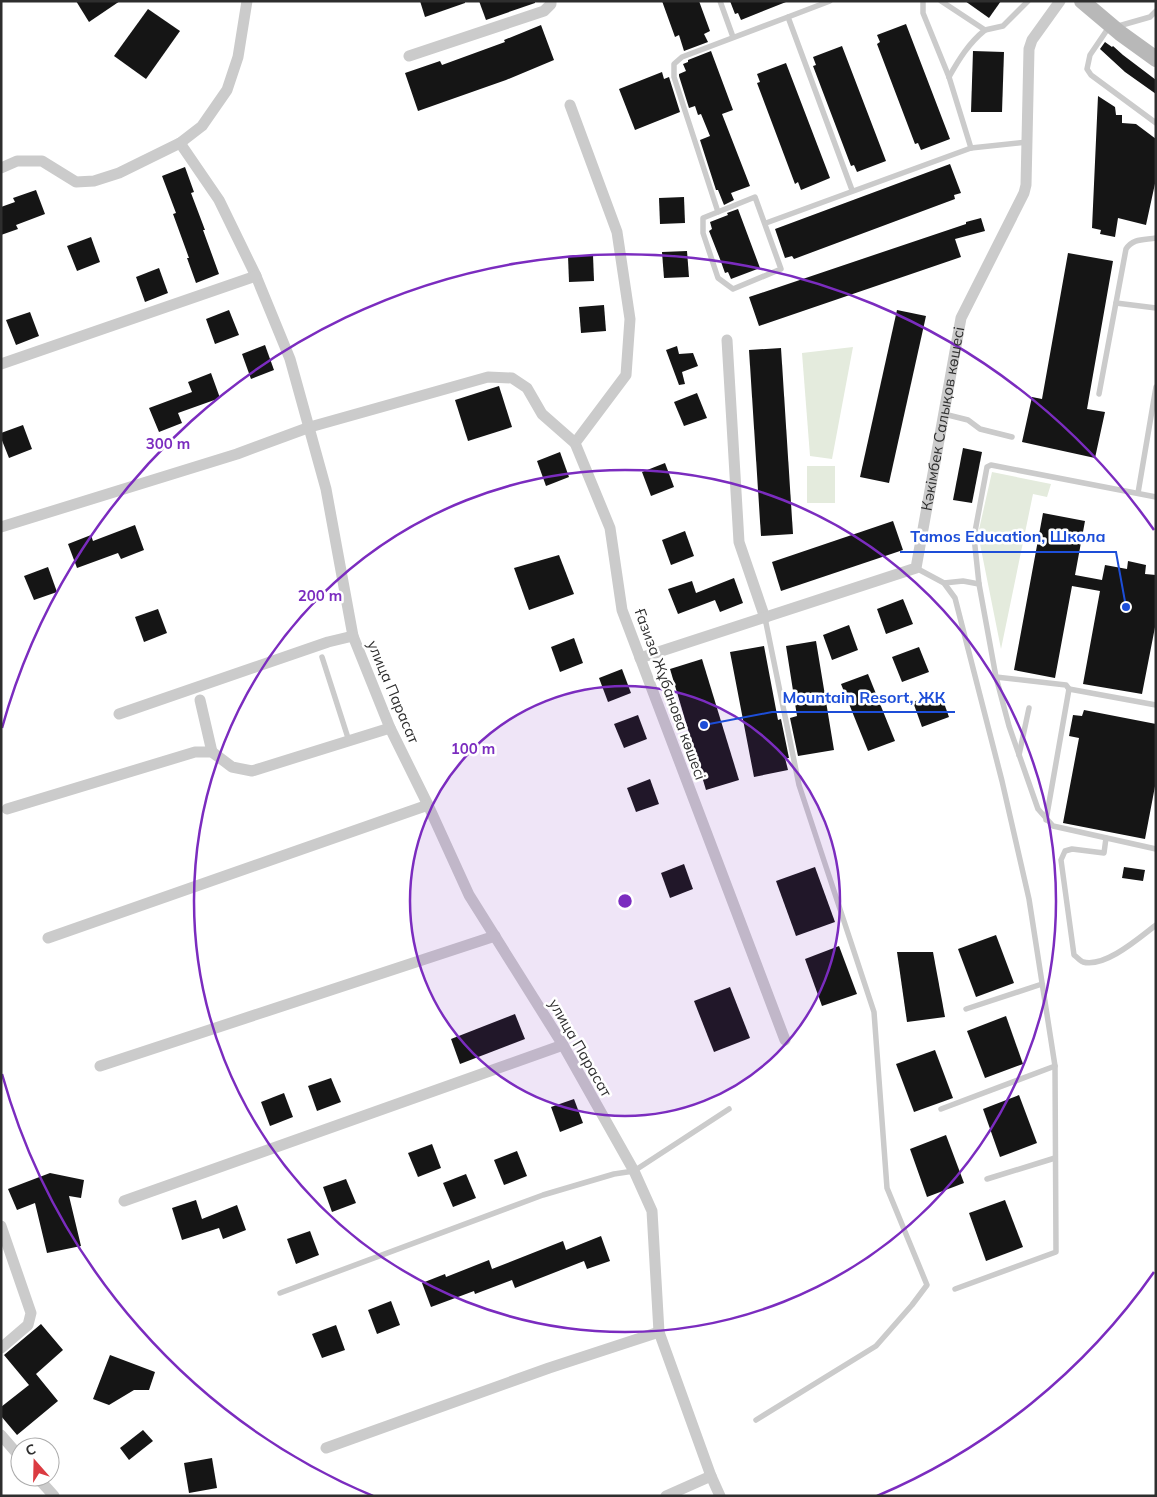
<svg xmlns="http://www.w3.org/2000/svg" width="1157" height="1497" viewBox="0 0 1157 1497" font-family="Mulish,sans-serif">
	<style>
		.green { fill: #e4ebdd }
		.building { fill: #151515 }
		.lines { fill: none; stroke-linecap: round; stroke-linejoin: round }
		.lane { stroke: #cbcbcb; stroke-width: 5.5 }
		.street { stroke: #cbcbcb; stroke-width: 11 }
		.secondary { stroke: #b8b8b8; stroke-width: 16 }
		.ring { fill: none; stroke: #7b2cbf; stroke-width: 2.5 }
		.labels { text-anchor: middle; stroke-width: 5; stroke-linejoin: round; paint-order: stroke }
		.street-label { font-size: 15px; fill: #2e2e2e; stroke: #fff }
		.centre { fill: #7b2cbf; stroke: #fff; stroke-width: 2.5 }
		.ring-label { font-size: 15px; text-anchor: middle; font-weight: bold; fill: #7b2cbf; stroke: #fff; stroke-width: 5; stroke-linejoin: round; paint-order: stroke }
		.leader { fill: none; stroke: #1d4ed8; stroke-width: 2 }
		.callout-dot { fill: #1d4ed8; stroke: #fff; stroke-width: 2 }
		.callout-label { font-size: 16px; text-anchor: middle; font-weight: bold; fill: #1d4ed8; stroke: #fff; stroke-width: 5; stroke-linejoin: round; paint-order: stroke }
	</style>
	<rect width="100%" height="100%" fill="#fff"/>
	<g class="green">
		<polygon points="853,347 832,459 810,456 802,353"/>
		<rect x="807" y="466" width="28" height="37"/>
		<polygon points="992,472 1051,484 1047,497 1033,494 1001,649 978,534"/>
	</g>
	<g class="building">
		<polygon points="76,1 120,1 89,22"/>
		<polygon points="420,1 465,1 465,3 425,17"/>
		<polygon points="479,1 535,1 535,3 486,20"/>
		<polygon points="662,1 699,1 710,31 704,34 708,42 684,51 679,35 675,37"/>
		<polygon points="730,1 786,1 786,2 741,20 738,13 735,14"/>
		<polygon points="965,1 1001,1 989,18"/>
		<polygon points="148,9 180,31 146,79 114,56"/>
		<polygon points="906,24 950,139 921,150 918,143 915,144 877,44 880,42 877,35"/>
		<polygon points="541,25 554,60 506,80 418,111 405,73 440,61 442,65 505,42 504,40"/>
		<polygon points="1105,42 1112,47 1113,46 1123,55 1156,80 1156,94 1125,72 1100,49"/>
		<polygon points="842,46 886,161 857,172 854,165 851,166 813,66 816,65 813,57"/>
		<polygon points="711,51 733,110 722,114 750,186 731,193 734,200 724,205 718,190 716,190 700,140 710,136 701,114 698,115 695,106 689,108 679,76 679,74 686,71 683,64 688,62 688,60"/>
		<polygon points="973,51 1004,52 1002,112 971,112"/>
		<polygon points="786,63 830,178 801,190 798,182 795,184 757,83 760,82 757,74"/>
		<polygon points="662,72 664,79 669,77 680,112 635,130 619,89"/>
		<polygon points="1098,96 1115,107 1116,115 1122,115 1122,123 1136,124 1156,139 1156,179 1146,225 1118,218 1115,237 1100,234 1101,230 1092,228"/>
		<polygon points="950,164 961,193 954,195 955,199 794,259 792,256 785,258 775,229"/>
		<polygon points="185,167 194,192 191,193 205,230 203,230 219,274 196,283 187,258 189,258 173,214 176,213 162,176"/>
		<polygon points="36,190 45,214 16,225 18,229 1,235 1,207 15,202 13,198"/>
		<polygon points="684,197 685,223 660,224 659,198"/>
		<polygon points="738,209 760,268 731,279 728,272 725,273 720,259 709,231 712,229 710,222 728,215 727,213"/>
		<polygon points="981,218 985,231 955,239 961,257 759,326 749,297 966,224 966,222"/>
		<polygon points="91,237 100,262 77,271 67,246"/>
		<polygon points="687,251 689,277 664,278 662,252"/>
		<polygon points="1068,253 1113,261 1087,409 1105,412 1095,458 1022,442 1032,397 1042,399"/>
		<polygon points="593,255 594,281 569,282 568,256"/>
		<polygon points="159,268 168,293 145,302 136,277"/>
		<polygon points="604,305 606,331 581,333 579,307"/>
		<polygon points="229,310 239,335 215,344 206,319"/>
		<polygon points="897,310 926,316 889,483 860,477"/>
		<polygon points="30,312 39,336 16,345 6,320"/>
		<polygon points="265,345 274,370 251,379 242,354"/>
		<polygon points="677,346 679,354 693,353 698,366 682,372 685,384 679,385 666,350"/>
		<polygon points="781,348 793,534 761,536 749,350"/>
		<polygon points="211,373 220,398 178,413 182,423 159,432 149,408 192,392 188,382"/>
		<polygon points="499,386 512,427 468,441 455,400"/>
		<polygon points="697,393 707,418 684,426 674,402"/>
		<polygon points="23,425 32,449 9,458 1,438 1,433"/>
		<polygon points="963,448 982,452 972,503 953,500"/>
		<polygon points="560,452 569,477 546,486 537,461"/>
		<polygon points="665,463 674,487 651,496 642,472"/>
		<polygon points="1043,513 1085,521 1075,575 1102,580 1105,565 1127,569 1128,561 1146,565 1145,574 1156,575 1156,622 1142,694 1083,684 1100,591 1072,586 1055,678 1014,670"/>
		<polygon points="893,521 903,550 781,591 772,562"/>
		<polygon points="135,525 144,550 121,559 118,553 77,568 68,544 91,535 93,541"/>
		<polygon points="685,531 694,556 671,565 662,540"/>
		<polygon points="559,555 574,594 529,610 514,568"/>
		<polygon points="48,567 57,592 34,600 24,576"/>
		<polygon points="734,578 743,603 720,612 715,600 678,614 668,589 692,581 696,593"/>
		<polygon points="903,599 913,624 886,634 877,609"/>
		<polygon points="158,609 167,633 144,642 135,617"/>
		<polygon points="849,625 858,650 832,660 823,635"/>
		<polygon points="574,638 583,663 560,672 551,647"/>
		<polygon points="816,641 834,750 798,756 790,718 797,716 786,646"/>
		<polygon points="764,646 778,720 781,719 789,758 785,758 788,770 754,777 730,652"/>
		<polygon points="919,647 929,672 902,682 892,657"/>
		<polygon points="702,659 739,780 706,790 670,669"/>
		<polygon points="622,669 631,693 608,702 599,678"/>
		<polygon points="868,674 895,741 868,751 841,684"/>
		<polygon points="940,692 949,717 922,727 913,702"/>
		<polygon points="1084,710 1156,724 1156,781 1145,839 1063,823 1079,738 1069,736 1073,715 1082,716"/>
		<polygon points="638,715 647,739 624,748 614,724"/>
		<polygon points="650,779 659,804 636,812 627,788"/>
		<polygon points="684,864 693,889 670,898 661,873"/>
		<polygon points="815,867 835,922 796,936 776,881"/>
		<polygon points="1124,867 1145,870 1143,881 1122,878"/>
		<polygon points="996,935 1014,983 976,997 958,949"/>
		<polygon points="839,946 857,994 822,1006 805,959"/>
		<polygon points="897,952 933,952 945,1017 907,1022"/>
		<polygon points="730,987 750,1038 714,1052 694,1001"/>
		<polygon points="515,1014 525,1039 460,1064 451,1039"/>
		<polygon points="1006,1016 1023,1064 985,1078 967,1031"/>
		<polygon points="935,1050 953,1098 914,1112 896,1064"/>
		<polygon points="331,1078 341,1102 317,1111 308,1086"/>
		<polygon points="284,1093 293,1117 270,1126 261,1102"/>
		<polygon points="1019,1095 1037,1143 1000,1157 983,1109"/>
		<polygon points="574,1099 583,1123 560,1132 551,1107"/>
		<polygon points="946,1135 964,1183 927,1197 910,1149"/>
		<polygon points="432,1144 441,1168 418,1177 408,1153"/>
		<polygon points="517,1151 527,1176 504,1185 494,1160"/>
		<polygon points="50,1173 84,1180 81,1198 69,1196 81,1246 47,1253 35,1203 17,1210 8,1189"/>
		<polygon points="466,1174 476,1198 453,1207 443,1183"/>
		<polygon points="346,1179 356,1203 332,1212 323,1187"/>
		<polygon points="196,1200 202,1219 237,1205 246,1230 223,1239 219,1228 182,1240 172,1208"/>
		<polygon points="1005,1200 1023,1247 986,1261 969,1213"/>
		<polygon points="310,1231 319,1255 296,1264 287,1239"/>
		<polygon points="601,1236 610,1261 587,1269 584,1261 515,1288 512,1280 475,1294 474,1291 431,1307 422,1283 445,1274 446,1277 489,1260 492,1269 563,1241 566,1250"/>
		<polygon points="391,1301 400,1325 377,1334 368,1310"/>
		<polygon points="41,1324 63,1350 36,1374 58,1401 17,1435 1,1416 1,1407 29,1385 4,1355"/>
		<polygon points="336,1325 345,1350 322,1358 312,1334"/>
		<polygon points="110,1355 155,1372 149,1390 134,1390 109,1405 93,1399"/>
		<polygon points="143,1430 153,1441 129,1460 120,1448"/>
		<polygon points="212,1458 217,1488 189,1493 184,1463"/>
	</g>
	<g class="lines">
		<g class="lane">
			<polyline points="720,1 733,37"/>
			<polyline points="923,1 923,13 949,77 971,148"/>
			<polyline points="941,1 985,30 1003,26 1028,1"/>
			<polyline points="788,17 830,1"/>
			<polyline points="1109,27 1090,55 1087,69 1091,75 1156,123"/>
			<polyline points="1115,27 1150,17 1156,11"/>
			<path d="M 949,77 C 959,59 969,43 985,30"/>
			<polygon points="755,197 781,269 733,289 718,278 703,233 703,218"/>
			<polyline points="718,212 674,77 674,64 682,57 788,17 852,190"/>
			<polyline points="766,223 971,148 1027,142"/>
			<polyline points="1116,303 1156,308"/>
			<path d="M 1099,394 L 1126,249 C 1133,238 1144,240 1156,238"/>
			<polyline points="944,414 968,420 980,429 1012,437"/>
			<polyline points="1138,493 1156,387"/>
			<polyline points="1156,497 991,465 987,467 974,537 979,584 996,677 1009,726 1038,809 1053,826 1156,849"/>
			<polyline points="916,568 944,583 955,598 1002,781 1029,899 1055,1066 1056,1252 955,1289"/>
			<polyline points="944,583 963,581 979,584"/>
			<polyline points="322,657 349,741"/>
			<polyline points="996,677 1066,685 1069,689 1046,820"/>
			<polyline points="1069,689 1156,705"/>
			<polyline points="1019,755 1029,708"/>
			<path d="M 1106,838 L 1104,853 L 1072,849 L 1065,851 L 1061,860 L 1074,955 C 1077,957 1080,961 1083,962 C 1105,968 1139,938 1156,925"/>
			<polyline points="966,1009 1042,984"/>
			<polyline points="941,1109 1055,1066"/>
			<polyline points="987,1179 1055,1158"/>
			<polyline points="280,1293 543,1195 614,1174 634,1171 729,1109"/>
			<polyline points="756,1420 876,1346 912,1305 927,1285 887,1188 874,1012 799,785 765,618"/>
		</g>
		<g class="street">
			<polyline points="409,56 544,11 551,4 551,1"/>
			<polyline points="570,105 617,232 630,319 626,375 575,443 610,528 622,610 785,1040"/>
			<polyline points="180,143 219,200 256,276 290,359 326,489 353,636 390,728 428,805 469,895 563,1045 634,1171 652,1211 659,1332 711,1476 720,1496"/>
			<polyline points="1,168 17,161 42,161 76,182 94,181 119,173 180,143 202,126 227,90 238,57 247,1"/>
			<polyline points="727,340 739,542 765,618"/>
			<polyline points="1,364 256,276"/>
			<polyline points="1,527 237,454 310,427 488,377 512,378 527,388 542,414 575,443"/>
			<path id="s1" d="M 640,658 L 916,568 L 961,318 L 1024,193 L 1026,185 L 1029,49 L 1032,40 L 1060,1"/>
			<polyline points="200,700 212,752"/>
			<polyline points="119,714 328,642 353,636"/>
			<polyline points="7,809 195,752 212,752 232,767 252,771 390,728"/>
			<polyline points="48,938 428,805"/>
			<polyline points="100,1066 495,936"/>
			<polyline points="124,1201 563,1045"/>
			<polyline points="1,1226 31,1313 28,1325 1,1348"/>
			<polyline points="1,1435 20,1457"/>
			<polyline points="326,1448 549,1368 659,1332"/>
			<polyline points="37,1477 54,1496"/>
			<polyline points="666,1496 711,1476"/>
		</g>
		<polyline class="secondary" points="1082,1 1120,33 1156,59"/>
	</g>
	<circle cx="625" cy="901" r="215" fill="#7b2cbf" fill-opacity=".12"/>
	<g class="ring">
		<circle cx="625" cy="901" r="215"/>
		<circle cx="625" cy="901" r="431"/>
		<path d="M1154 1272A646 646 0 0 1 877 1496M373 1496A646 646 0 0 1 2 1074M2 728A646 646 0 0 1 1154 530"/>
	</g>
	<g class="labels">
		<g class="street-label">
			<text dy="5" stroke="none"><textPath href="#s1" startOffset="442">Кәкімбек Салықов көшесі</textPath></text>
			<text transform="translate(393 692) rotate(67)" y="5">улица Парасат</text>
			<text transform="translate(670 694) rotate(70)" y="5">Ғазиза Жұбанова көшесі</text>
			<text transform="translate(580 1048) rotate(60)" y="5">улица Парасат</text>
		</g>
	</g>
	<circle cx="625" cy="901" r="8" class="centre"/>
	<g class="ring-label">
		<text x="168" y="449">300 m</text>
		<text x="320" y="601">200 m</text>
		<text x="473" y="754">100 m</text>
	</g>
	<path class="leader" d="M1126 607L1116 552H900M704 725L772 712H955"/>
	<g class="callout-dot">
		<circle cx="1126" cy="607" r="5"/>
		<circle cx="704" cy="725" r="5"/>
	</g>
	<g class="callout-label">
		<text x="1008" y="542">Tamos Education, Школа</text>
		<text x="864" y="703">Mountain Resort, ЖК</text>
	</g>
	<rect width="1157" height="1497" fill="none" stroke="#2e2e2e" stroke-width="5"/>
	<g transform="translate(35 1462) rotate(340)"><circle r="24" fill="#ffffff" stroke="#ababab"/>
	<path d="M0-4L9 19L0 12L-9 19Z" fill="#db3b41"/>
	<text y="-8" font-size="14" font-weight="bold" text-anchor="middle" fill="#2e2e2e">С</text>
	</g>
</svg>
